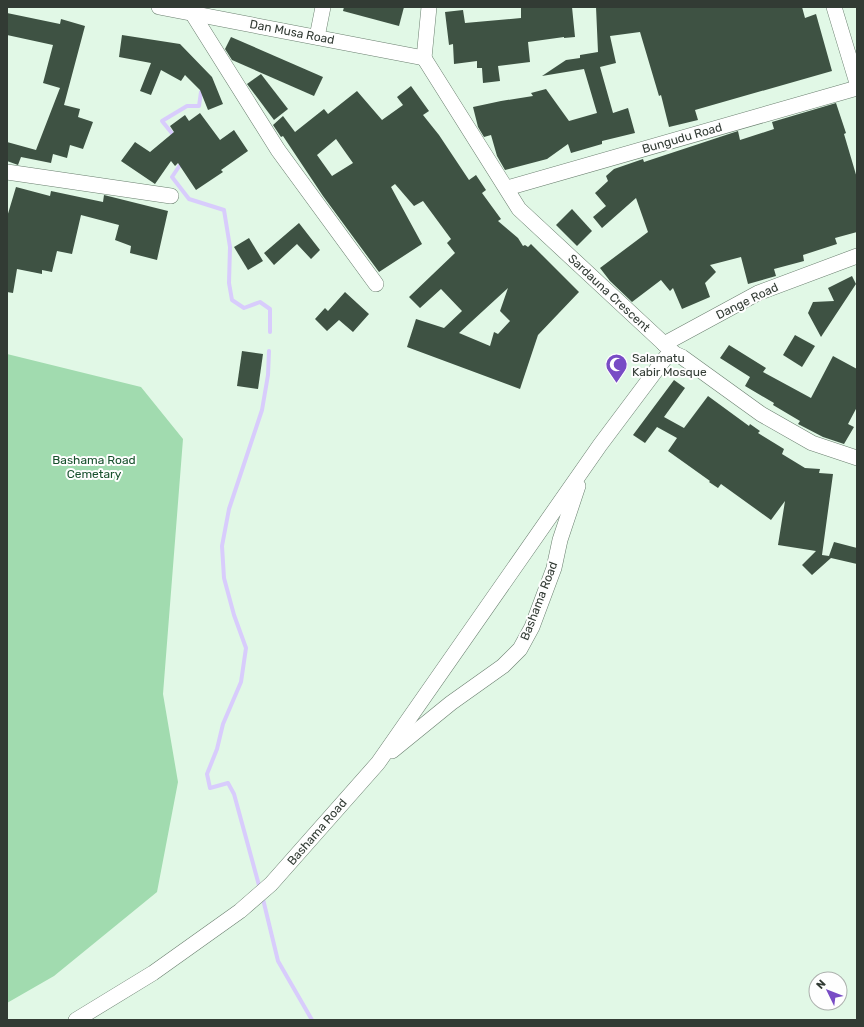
<svg xmlns="http://www.w3.org/2000/svg" width="864" height="1027" viewBox="0 0 864 1027" font-family="Rubik,sans-serif">
	<style>
		.green { fill: #a1dbaf }
		.lines { fill: none; stroke-linecap: round; stroke-linejoin: round }
		.stream { stroke: #d8ccfc; stroke-width: 4 }
		.building { fill: #3e5243; fill-rule: evenodd }
		.minor-casing { stroke: #6a7f6f; stroke-width: 16 }
		.minor { stroke: #fff; stroke-width: 15 }
		.labels { text-anchor: middle; stroke-width: 4; stroke-linejoin: round; paint-order: stroke }
		.street-label { font-size: 12px; fill: #323b34; stroke: #fefefe }
		.poi-label { font-size: 12px; fill: #323b34; stroke: #fefefe; text-anchor: start }
		.park-label { font-size: 12px; fill: #17502c; stroke: #fefefe }
	</style>
	<rect width="100%" height="100%" fill="#e1f8e6"/>
	<polygon class="green" points="7,354 141,387 183,439 163,694 178,782 157,892 54,976 7,1003"/>
	<g class="lines">
		<g class="stream">
			<polyline points="175,137 162,121 187,106 199,106 201,92"/>
			<polyline points="182,162 172,177 189,199 224,210 230,247 229,283 232,300 244,308 260,302 270,309 270,332"/>
			<polyline points="260,889 234,794 228,783 210,788 207,774 217,749 223,724 241,682 246,648 234,615 224,578 222,546 229,509 262,410 268,375 269,351"/>
			<polyline points="262,895 278,961 312,1020"/>
		</g>
	</g>
	<g class="building">
		<polygon points="344,7 404,7 399,26 343,11"/>
		<polygon points="521,7 572,7 575,37 564,38 564,37 528,42 530,62 498,66 500,81 483,83 482,68 477,68 477,61 454,64 453,44 449,45 445,12 463,10 465,23 521,18"/>
		<polygon points="596,7 802,7 805,18 816,14 832,71 695,110 698,120 669,127 661,95 659,96 640,32 610,36 616,63 600,67 613,113 628,108 635,133 602,141 602,144 571,153 568,144 547,159 505,170 497,156 491,135 484,137 478,127 473,107 501,101 533,96 531,93 546,89 569,121 597,113 584,69 542,76 566,60 580,58 580,55 598,52"/>
		<polygon points="7,13 60,24 61,19 85,26 64,105 80,109 78,117 93,122 83,149 70,145 67,158 53,154 51,163 21,157 18,165 7,161 7,142 36,150 60,88 43,83 53,45 7,35"/>
		<polygon points="122,35 180,44 212,77 223,104 208,110 200,90 185,75 181,81 161,70 151,95 140,91 151,63 119,57"/>
		<polygon points="231,37 323,77 314,96 232,60 225,49"/>
		<polygon points="261,74 288,109 274,120 247,84"/>
		<path d="M 411,86 L 429,111 L 423,115 L 439,135 L 469,180 L 476,175 L 486,190 L 482,193 L 501,219 L 498,221 L 518,238 L 523,246 L 525,245 L 528,247 L 531,244 L 579,292 L 538,335 L 520,389 L 407,347 L 416,319 L 444,328 L 462,311 L 441,289 L 420,308 L 409,297 L 455,253 L 447,243 L 451,239 L 423,201 L 414,206 L 395,184 L 391,187 L 422,244 L 379,272 L 323,196 L 283,136 L 281,137 L 273,125 L 283,116 L 295,132 L 324,109 L 328,114 L 357,91 L 382,120 L 403,105 L 397,97 ZM 336,139 L 353,163 L 332,176 L 317,155 ZM 508,288 L 500,311 L 510,321 L 498,334 L 494,332 L 490,346 L 459,333 Z"/>
		<polygon points="836,103 846,133 844,134 857,178 857,232 835,238 837,244 803,255 804,261 774,269 776,276 748,284 741,257 710,265 716,272 705,283 710,297 682,309 673,288 670,291 661,280 632,302 610,281 600,268 648,232 636,198 602,228 593,217 606,206 595,193 608,181 606,176 614,169 643,159 644,162 738,131 740,140 774,129 772,122"/>
		<polygon points="200,113 220,140 234,130 248,151 221,170 223,172 196,190 178,163 175,166 171,161 155,184 121,161 135,142 150,152 174,132 170,126 185,115 189,121"/>
		<polygon points="16,187 50,196 51,191 103,202 104,195 168,211 157,260 130,253 131,246 115,240 119,225 81,215 72,254 57,251 52,272 42,270 42,274 17,269 13,293 7,292 7,217"/>
		<polygon points="572,209 592,231 577,246 556,225"/>
		<polygon points="299,223 320,250 311,259 297,244 274,265 264,253"/>
		<polygon points="249,238 263,261 248,270 234,247"/>
		<polygon points="852,276 856,284 821,337 808,313 813,302 834,301 828,288"/>
		<polygon points="345,292 369,314 353,332 339,320 327,331 315,319 325,308 328,311"/>
		<polygon points="795,335 815,346 802,367 783,355"/>
		<polygon points="729,345 766,368 763,372 811,398 833,356 857,369 857,407 848,424 854,427 844,444 823,437 798,424 800,421 773,405 774,403 745,386 750,377 720,358"/>
		<polygon points="242,351 263,354 258,389 237,386"/>
		<polygon points="674,380 685,388 664,417 684,428 708,396 749,426 750,424 760,431 758,433 784,449 782,454 805,468 820,469 819,473 833,474 822,555 829,556 834,542 857,548 857,564 831,558 812,575 802,565 816,551 778,545 785,501 771,520 721,484 718,488 709,482 710,481 668,451 677,438 657,427 645,443 633,435"/>
	</g>
	<g class="lines">
		<defs>
			<g id="minor">
				<polyline points="159,7 424,58"/>
				<polyline points="834,7 857,83"/>
				<polyline points="192,13 278,150 376,284"/>
				<polyline points="317,37 323,7"/>
				<polyline points="424,58 519,209 675,354 682,357 761,414 812,443 857,458"/>
				<polyline points="424,58 429,7"/>
				<polyline points="7,172 171,196"/>
				<polyline points="507,188 857,88"/>
				<polyline points="664,344 758,293 857,256"/>
				<polyline points="392,751 451,703 503,666 520,649 532,627 554,568 560,540 578,486"/>
				<polyline points="76,1020 153,973 240,911 271,884 378,763 600,445 666,357 675,354"/>
			</g>
		</defs>
		<use href="#minor" class="minor-casing"/>
		<use href="#minor" class="minor"/>
	</g>
	<defs>
		<symbol id="mosque-pin" viewBox="-11 -11 22 30"><path d="M0 17L-7.5 6A9.5 9.5 0 1 1 7.5 6Z" fill="#784cc5" stroke="#fefefe"/><path d="M3.5-4.9A6 6 0 1 0 3.5 4.9A5 5 0 1 1 3.5-4.9Z" fill="#fff"/></symbol>
	</defs>
	<g fill-rule="evenodd">
		<use href="#mosque-pin" x="604" y="352" width="25" height="34"/>
	</g>
	<g class="labels">
		<g class="street-label">
			<text transform="translate(292 32) rotate(11)" y="4">Dan Musa Road</text>
			<text transform="translate(682 138) rotate(-16)" y="4">Bungudu Road</text>
			<text transform="translate(609 293) rotate(43)" y="4">Sardauna Crescent</text>
			<text transform="translate(747 301) rotate(-26)" y="4">Dange Road</text>
			<text transform="translate(539 601) rotate(-69)" y="4">Bashama Road</text>
			<text transform="translate(317 832) rotate(-49)" y="4">Bashama Road</text>
		</g>
		<g class="poi-label">
			<text x="632" y="362">Salamatu<tspan x="632" dy="14">Kabir Mosque</tspan></text>
		</g>
		<g class="park-label">
			<text x="94" y="464">Bashama Road<tspan x="94" dy="14">Cemetary</tspan></text>
		</g>
	</g>
	<rect width="864" height="1027" fill="none" stroke="#323b34" stroke-width="16"/>
	<g transform="translate(828 991) rotate(313)"><circle r="19" fill="#fefefe" stroke="#acb0ad"/>
	<path d="M0-3L7 15L0 10L-7 15Z" fill="#784cc5"/>
	<text y="-6" font-size="11" font-weight="bold" text-anchor="middle" fill="#323b34">N</text>
	</g>
</svg>
